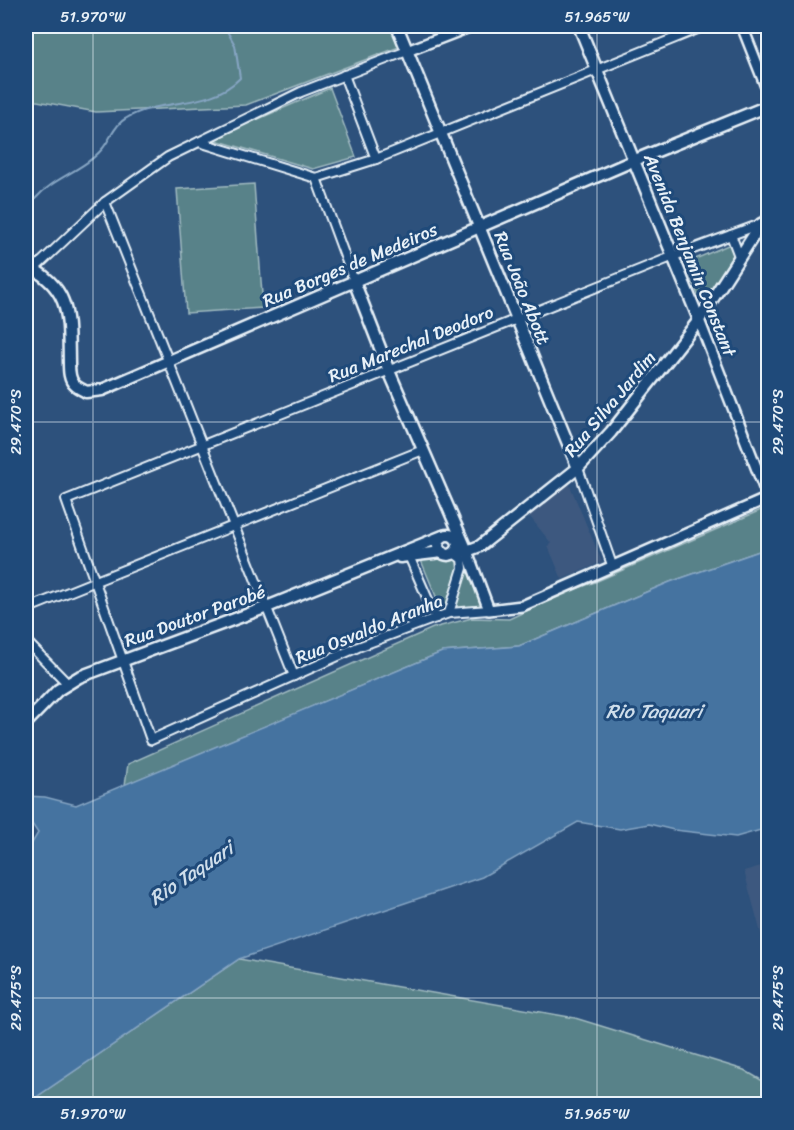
<svg xmlns="http://www.w3.org/2000/svg" width="794" height="1130" viewBox="0 0 794 1130" font-family="Sriracha,sans-serif">
	<style>
		.built { fill: #3e597f }
		.green { fill: #598289; stroke: #a0bac0; stroke-width: 1.5 }
		.water { fill: #4473a0; stroke: #86a5c3; stroke-width: 1.5 }
		.lines { fill: none; stroke-linecap: round; stroke-linejoin: round }
		.stream { stroke: #86a5c3; stroke-width: 2 }
		.minor-casing { stroke: #e8f1f8; stroke-width: 12 }
		.tertiary-casing { stroke: #e8f1f8; stroke-width: 14 }
		.secondary-casing { stroke: #e8f1f8; stroke-width: 15 }
		.minor { stroke: #1f4a7a; stroke-width: 8 }
		.tertiary { stroke: #1f4a7a; stroke-width: 9 }
		.secondary { stroke: #1f4a7a; stroke-width: 10 }
		.ticks { fill: none; stroke: #e8f1f8; stroke-width: 1.5; stroke-opacity: 0.45 }
		.labels { text-anchor: middle; stroke-width: 6; stroke-linejoin: round; paint-order: stroke }
		.street-label { font-size: 18px; fill: #e8f1f8; stroke: #1f4a7a }
		.water-label { font-size: 20px; font-style: italic; fill: #cfdeeb; stroke: #1f4a7a }
		.neatline { fill: none; stroke: #e8f1f8; stroke-width: 2 }
		.ticks-label { font-size: 15px; text-anchor: middle; fill: #e8f1f8 }
	</style>
	<rect width="100%" height="100%" fill="#2d517c"/>
	<filter id="ink" filterUnits="userSpaceOnUse"><feTurbulence type="fractalNoise" baseFrequency=".0167" numOctaves="2"/><feDisplacementMap in="SourceGraphic" scale="12" xChannelSelector="R" yChannelSelector="G"/><feConvolveMatrix kernelMatrix="1 2 1 2 8 2 1 2 1" color-interpolation-filters="sRGB"/></filter>
	<g filter="url(#ink)">
		<g class="built">
			<polygon points="568,481 602,562 562,579 548,546 551,543 527,513"/>
			<polygon points="768,864 768,959 744,871"/>
		</g>
		<g class="green">
			<polygon points="26,26 390,26 399,47 246,105 96,112 26,99"/>
			<polygon points="330,88 356,157 313,169 212,139"/>
			<polygon points="254,184 263,308 186,313 177,189"/>
			<polygon points="728,245 733,246 734,254 707,296 699,298 686,263"/>
			<polygon points="768,507 768,548 670,582 519,646 442,652 125,785 128,764 433,628 472,618 509,619 535,607 534,604 595,582"/>
			<polygon points="458,557 461,564 447,604 440,606 420,558"/>
			<polygon points="470,572 485,607 454,609 466,573"/>
			<polygon points="239,959 575,1018 744,1070 768,1084 768,1104 26,1104"/>
		</g>
		<polygon class="water" points="768,548 768,828 736,837 674,830 649,824 620,829 578,822 482,877 239,959 26,1104 26,853 38,833 26,815 26,796 45,797 76,805 442,652 519,646 670,582"/>
		<g class="lines">
			<g class="stream">
				<path d="M 26,218 C 30,212 32,203 36,198 C 53,178 85,170 103,148 C 110,140 115,124 125,119 C 160,97 209,110 240,78 L 235,45 L 224,26"/>
				<polyline points="26,415 26,420"/>
			</g>
			<defs>
				<g id="minor">
					<polyline points="344,75 376,159"/>
					<polyline points="199,142 316,178 376,159 705,26"/>
					<polyline points="316,178 354,281"/>
					<polyline points="105,202 294,676"/>
					<polyline points="731,235 739,256"/>
					<polyline points="34,269 105,202 168,157 301,92 407,51"/>
					<polyline points="578,468 612,565"/>
					<polyline points="409,556 436,618"/>
					<polyline points="26,609 423,450"/>
					<polyline points="489,610 449,613 358,647 151,740 66,500 674,256 761,224"/>
					<polyline points="449,613 463,568 462,559 454,553"/>
					<polyline points="26,641 67,683"/>
				</g>
				<g id="tertiary">
					<polyline points="742,26 768,92"/>
					<polyline points="407,51 472,26"/>
					<polyline points="699,320 768,498"/>
					<polyline points="467,551 489,610 522,606 768,498"/>
				</g>
				<g id="secondary">
					<polyline points="397,26 578,468"/>
					<polyline points="579,26 699,320"/>
					<path d="M 26,265 C 72,288 68,317 69,363 C 69,370 69,380 75,385 C 78,388 83,390 86,392 L 102,390 L 635,160 L 768,106"/>
					<polyline points="354,281 389,371 467,551"/>
					<circle cx="448" cy="545" r="10"/>
					<polyline points="455,552 467,551 480,546 578,468 611,432 699,320 761,224 768,221"/>
					<polyline points="400,557 442,552"/>
					<polyline points="26,723 58,690 79,677 267,607 443,536"/>
				</g>
			</defs>
			<use href="#minor" class="minor-casing"/>
			<use href="#tertiary" class="tertiary-casing"/>
			<use href="#secondary" class="secondary-casing"/>
			<use href="#minor" class="minor"/>
			<use href="#tertiary" class="tertiary"/>
			<use href="#secondary" class="secondary"/>
		</g>
	</g>
	<path class="ticks" d="M 93,26 L 93,1104M 597,26 L 597,1104M 26,422 L 768,422M 26,998 L 768,998"/>
	<g class="labels">
		<g class="street-label">
			<text transform="translate(690 255) rotate(68)" y="6">Avenida Benjamin Constant</text>
			<text transform="translate(350 265) rotate(-23)" y="6">Rua Borges de Medeiros</text>
			<text transform="translate(522 288) rotate(68)" y="6">Rua João Abott</text>
			<text transform="translate(411 344) rotate(-22)" y="6">Rua Marechal Deodoro</text>
			<text transform="translate(610 404) rotate(-50)" y="6">Rua Silva Jardim</text>
			<text transform="translate(195 616) rotate(-20)" y="6">Rua Doutor Parobé</text>
			<text transform="translate(369 629) rotate(-22)" y="6">Rua Osvaldo Aranha</text>
		</g>
		<g class="water-label">
			<text x="654" y="718">Rio Taquari</text>
			<text transform="translate(191 873) rotate(-34)" y="7">Rio Taquari</text>
		</g>
	</g>
	<rect width="794" height="1130" fill="none" stroke="#1f4a7a" stroke-width="66"/>
	<rect x="33" y="33" width="728" height="1064" class="neatline"/>
	<g class="ticks-label">
		<text x="93" y="22">51.970°W</text>
		<text x="597" y="22">51.965°W</text>
		<text transform="translate(16 422) rotate(-90)" y="5">29.470°S</text>
		<text transform="translate(778 422) rotate(-90)" y="5">29.470°S</text>
		<text transform="translate(16 998) rotate(-90)" y="5">29.475°S</text>
		<text transform="translate(778 998) rotate(-90)" y="5">29.475°S</text>
		<text x="93" y="1119">51.970°W</text>
		<text x="597" y="1119">51.965°W</text>
	</g>
</svg>
